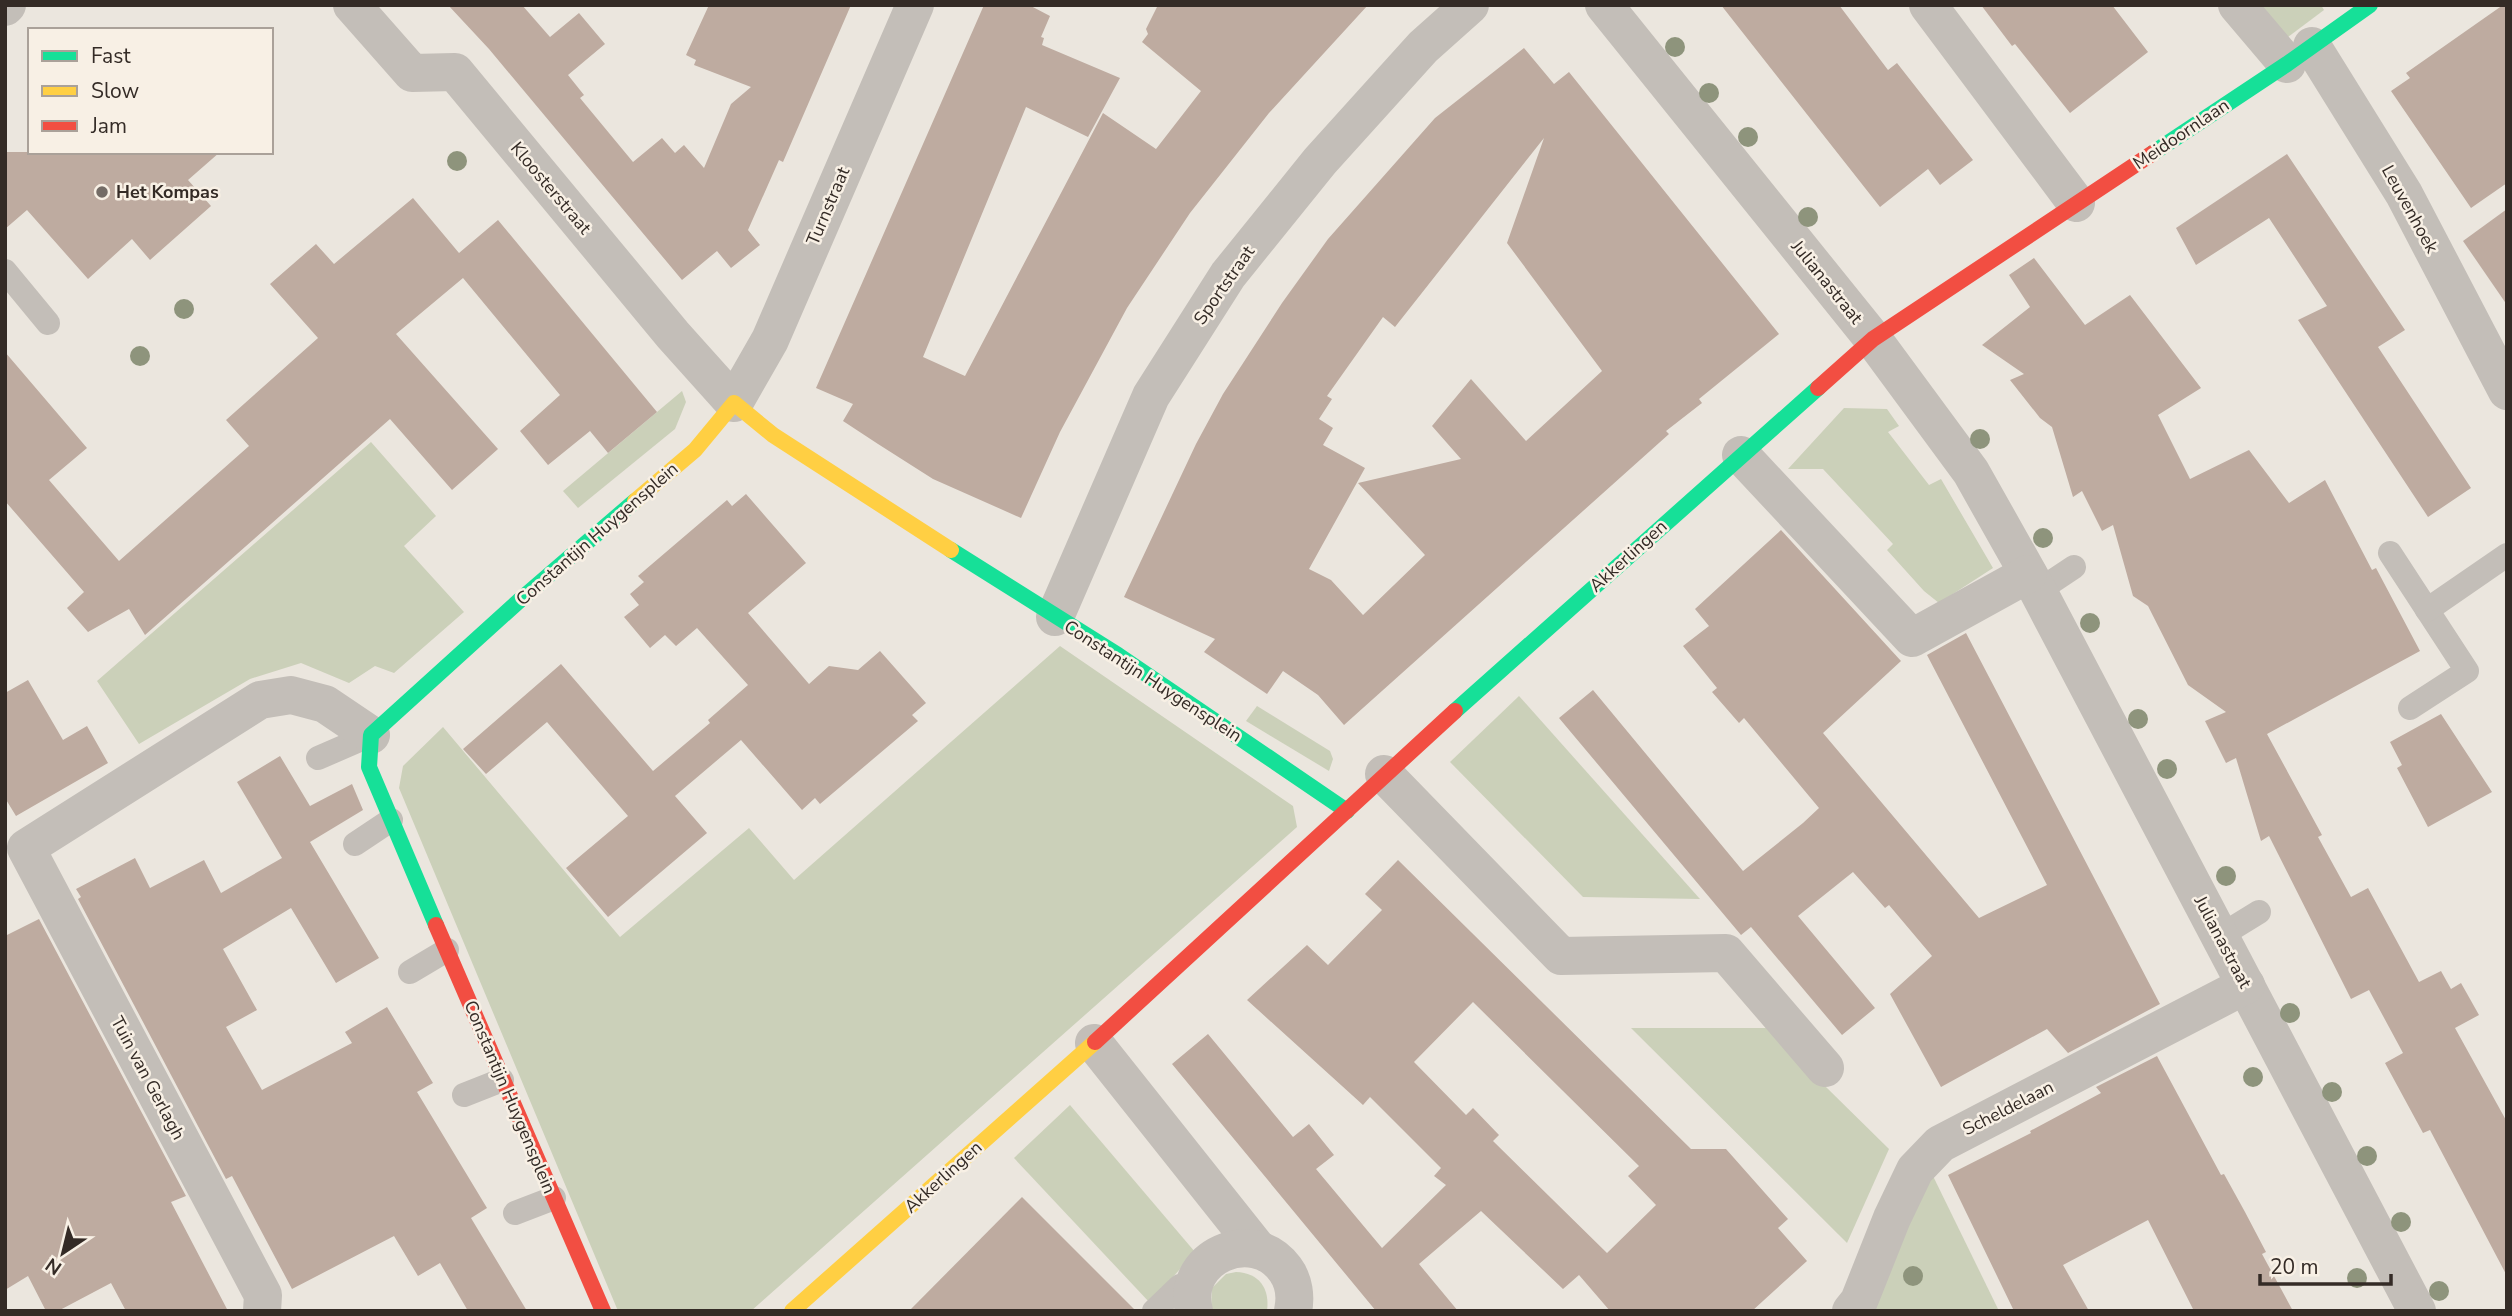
<svg xmlns="http://www.w3.org/2000/svg" width="2512" height="1316" viewBox="0 0 2512 1316" font-family="'Nunito Sans',sans-serif">
	<style>
		.green { fill: #cbd0b9 }
		.building { fill: #beaba0; fill-rule: evenodd }
		.lines { fill: none; stroke-linecap: round; stroke-linejoin: round }
		.lane { stroke: #c3beb8; stroke-width: 24 }
		.street { stroke: #c3beb8; stroke-width: 38 }
		.fast { stroke: #16e098; stroke-width: 16 }
		.slow { stroke: #ffcf43; stroke-width: 16 }
		.jam { stroke: #f24e42; stroke-width: 16 }
		.tree { fill: #8e947c }
		.poi-dot { fill: #746c66; stroke: #f8f0e5; stroke-width: 2.5 }
		.labels { text-anchor: middle; stroke-width: 5; stroke-linejoin: round; paint-order: stroke }
		.street-label { font-size: 18px; fill: #342b26; stroke: #f8f0e5 }
		.poi-label { font-size: 18px; font-weight: bold; fill: #342b26; stroke: #f8f0e5; text-anchor: start }
	</style>
	<rect width="100%" height="100%" fill="#ebe6de"/>
	<g class="green">
		<polygon points="2254,5 2321,5 2324,10 2284,40"/>
		<polygon points="682,391 686,402 675,429 578,508 563,491"/>
		<polygon points="1844,408 1887,409 1899,426 1888,432 1929,485 1941,479 1993,568 1939,603 1924,591 1887,550 1893,544 1823,469 1788,469"/>
		<polygon points="371,442 436,516 404,546 464,612 394,673 375,666 349,683 301,663 250,679 139,744 97,681"/>
		<polygon points="1060,646 1293,806 1297,827 751,1311 618,1311 399,788 403,766 443,727 620,937 749,828 794,880"/>
		<polygon points="1519,696 1700,899 1583,897 1450,762"/>
		<polygon points="1257,706 1330,751 1333,759 1329,771 1246,721"/>
		<polygon points="1631,1028 1766,1028 1889,1149 1847,1243"/>
		<polygon points="1070,1105 1195,1252 1150,1303 1014,1158"/>
		<polygon points="1932,1174 1999,1311 1874,1311 1915,1193"/>
		<path d="M 1236,1272 C 1259,1273 1270,1288 1267,1311 L 1211,1311 L 1212,1288 L 1226,1274 Z"/>
	</g>
	<g class="building">
		<polygon points="448,5 522,5 550,37 579,13 605,44 568,75 584,95 580,98 633,162 662,138 675,153 684,145 704,168 731,104 751,87 694,65 696,60 686,55 709,5 851,5 783,162 779,160 748,230 760,245 731,268 717,251 682,280 489,49"/>
		<polygon points="984,5 1029,5 1050,16 1041,37 1044,38 1042,45 1120,78 1088,137 1026,107 923,357 965,376 1103,113 1156,149 1201,91 1142,42 1148,34 1146,29 1158,5 1368,5 1269,113 1190,213 1127,308 1060,432 1021,518 933,479 878,444 843,421 853,404 816,388"/>
		<polygon points="1721,5 1839,5 1888,70 1897,63 1973,160 1940,185 1928,169 1880,207"/>
		<polygon points="1981,5 2112,5 2148,52 2070,113 2015,44 2012,46"/>
		<polygon points="2503,5 2507,5 2507,183 2471,208 2391,91 2410,78 2406,73"/>
		<path d="M 1524,48 L 1554,84 L 1569,72 L 1779,334 L 1699,399 L 1702,403 L 1666,431 L 1669,434 L 1344,725 L 1318,695 L 1283,671 L 1267,694 L 1204,652 L 1215,639 L 1124,597 L 1196,444 L 1223,394 L 1282,303 L 1328,239 L 1435,118 ZM 1544,138 L 1507,243 L 1602,371 L 1526,441 L 1471,379 L 1432,426 L 1461,459 L 1358,483 L 1425,555 L 1363,615 L 1331,580 L 1309,569 L 1365,468 L 1323,445 L 1333,428 L 1319,419 L 1332,399 L 1327,396 L 1383,317 L 1395,327 Z"/>
		<polygon points="5,152 220,152 188,180 211,206 150,260 132,239 88,279 27,210 5,229"/>
		<polygon points="2287,154 2405,330 2378,347 2471,488 2428,517 2298,320 2327,306 2269,218 2196,265 2176,228"/>
		<polygon points="413,198 459,253 498,220 657,412 608,453 590,431 548,465 520,431 560,395 463,278 396,334 498,449 452,490 390,419 145,635 129,609 88,632 67,608 84,592 5,501 5,352 87,448 49,480 119,561 249,446 226,420 318,338 270,284 316,244 334,264"/>
		<polygon points="2507,209 2507,305 2463,241"/>
		<polygon points="2034,258 2085,325 2130,295 2201,388 2158,415 2190,479 2249,450 2289,503 2325,480 2372,570 2376,568 2420,651 2267,734 2322,835 2318,837 2351,897 2368,888 2419,982 2441,971 2451,989 2461,983 2479,1015 2455,1028 2507,1122 2507,1276 2430,1130 2423,1133 2385,1063 2403,1053 2369,990 2351,999 2269,836 2261,841 2236,758 2226,763 2205,721 2226,712 2188,685 2148,606 2133,596 2113,525 2102,531 2082,491 2073,497 2052,427 2040,418 2010,380 2024,374 1982,345 2030,307 2009,275"/>
		<polygon points="746,494 806,563 748,613 809,684 829,666 858,670 880,651 926,703 912,715 918,721 820,804 815,798 802,810 741,740 675,796 707,833 608,917 566,868 628,816 547,722 486,774 463,749 561,664 653,771 710,723 708,720 748,685 697,628 676,646 665,635 650,648 624,617 639,605 630,594 644,582 638,576 727,500 732,506"/>
		<polygon points="1781,530 1901,661 1823,733 1979,918 2047,885 1927,655 1966,633 2160,1004 2068,1053 2047,1029 1941,1087 1890,994 1932,956 1889,905 1885,908 1853,872 1798,916 1875,1008 1842,1035 1751,927 1741,935 1559,718 1593,690 1743,871 1803,823 1819,808 1744,718 1739,723 1712,692 1717,688 1683,646 1709,626 1695,609"/>
		<polygon points="28,680 63,740 87,726 108,763 16,816 5,798 5,693"/>
		<polygon points="2441,714 2492,792 2428,827 2397,768 2402,765 2390,742"/>
		<polygon points="280,756 310,806 352,784 363,810 310,842 379,958 336,983 291,908 223,949 257,1010 226,1027 262,1090 352,1043 345,1032 387,1007 433,1083 417,1092 487,1208 471,1218 527,1311 468,1311 440,1263 418,1276 394,1236 292,1289 232,1176 226,1179 78,899 81,897 76,889 135,858 150,888 204,860 221,893 282,858 237,782"/>
		<path d="M 1398,860 L 1691,1149 L 1726,1149 L 1788,1219 L 1778,1228 L 1807,1261 L 1752,1311 L 1610,1311 L 1579,1275 L 1563,1289 L 1481,1211 L 1419,1264 L 1458,1311 L 1376,1311 L 1172,1064 L 1208,1034 L 1293,1137 L 1309,1124 L 1334,1155 L 1316,1169 L 1382,1248 L 1446,1185 L 1434,1176 L 1441,1168 L 1370,1097 L 1363,1105 L 1247,1000 L 1307,945 L 1328,965 L 1382,910 L 1365,894 ZM 1473,1002 L 1639,1166 L 1628,1176 L 1656,1205 L 1607,1253 L 1493,1141 L 1499,1135 L 1473,1108 L 1466,1115 L 1414,1062 Z"/>
		<polygon points="39,919 186,1196 171,1202 228,1311 126,1311 111,1283 58,1311 46,1311 28,1276 5,1290 5,936"/>
		<polygon points="2157,1056 2221,1175 2224,1174 2245,1212 2266,1252 2262,1254 2293,1311 2194,1311 2148,1220 2063,1265 2089,1311 2014,1311 1948,1175 2031,1133 2030,1131 2101,1093 2096,1087"/>
		<polygon points="1022,1197 1136,1311 909,1311"/>
	</g>
	<g class="lines">
		<g class="lane">
			<polyline points="5,271 48,323"/>
			<polyline points="2390,553 2467,671 2410,708"/>
			<polyline points="2038,591 2074,567"/>
			<polyline points="2427,610 2507,555"/>
			<polyline points="318,758 371,735"/>
			<polyline points="355,844 391,820"/>
			<polyline points="2220,936 2259,912"/>
			<polyline points="410,972 447,950"/>
			<polyline points="464,1095 502,1080"/>
			<polyline points="515,1213 554,1198"/>
			<polyline points="1154,1311 1180,1286 1193,1287"/>
		</g>
		<g class="street">
			<polyline points="352,5 412,73 455,72 673,335 734,403 770,340 915,5"/>
			<polyline points="1604,5 1873,339 1971,472 2038,591 2417,1311"/>
			<polyline points="1928,5 2076,203"/>
			<polyline points="2237,5 2287,64"/>
			<polyline points="5,7 7,5"/>
			<polyline points="2312,46 2404,194 2507,391"/>
			<polyline points="1741,455 1912,638 2028,574"/>
			<polyline points="1055,617 1151,396 1228,275 1320,161 1423,47 1470,5"/>
			<polyline points="1384,774 1561,956 1726,953 1825,1068"/>
			<polyline points="1094,1043 1257,1248"/>
			<polyline points="262,1311 263,1295 26,848 260,700 291,695 325,704 371,735"/>
			<path d="M 1194,1311 C 1180,1257 1253,1225 1285,1269 C 1294,1281 1296,1297 1293,1311"/>
			<polyline points="1851,1311 1859,1301 1892,1218 1915,1170 1940,1144 2246,985"/>
		</g>
		<g class="fast">
			<polyline points="2153,153 2287,64 2370,5"/>
			<polyline points="951,550 1118,655 1347,811"/>
			<polyline points="1455,711 1818,388"/>
			<polyline points="436,925 369,767 371,735 520,600 635,501"/>
		</g>
		<g class="slow">
			<polyline points="635,501 695,450 734,403 773,435 951,550"/>
			<polyline points="792,1311 1095,1042"/>
		</g>
		<g class="jam">
			<polyline points="1818,388 1873,339 2153,153"/>
			<polyline points="436,925 603,1311"/>
			<polyline points="1095,1042 1455,711"/>
		</g>
	</g>
	<g class="tree">
		<circle cx="1675" cy="47" r="10"/>
		<circle cx="1709" cy="93" r="10"/>
		<circle cx="1748" cy="137" r="10"/>
		<circle cx="457" cy="161" r="10"/>
		<circle cx="1808" cy="217" r="10"/>
		<circle cx="184" cy="309" r="10"/>
		<circle cx="140" cy="356" r="10"/>
		<circle cx="1980" cy="439" r="10"/>
		<circle cx="2043" cy="538" r="10"/>
		<circle cx="2090" cy="623" r="10"/>
		<circle cx="2138" cy="719" r="10"/>
		<circle cx="2167" cy="769" r="10"/>
		<circle cx="2226" cy="876" r="10"/>
		<circle cx="2290" cy="1013" r="10"/>
		<circle cx="2253" cy="1077" r="10"/>
		<circle cx="2332" cy="1092" r="10"/>
		<circle cx="2367" cy="1156" r="10"/>
		<circle cx="2401" cy="1222" r="10"/>
		<circle cx="1913" cy="1276" r="10"/>
		<circle cx="2357" cy="1278" r="10"/>
		<circle cx="2439" cy="1291" r="10"/>
	</g>
	<circle class="poi-dot" cx="102" cy="192" r="7"/>
	<g class="labels">
		<g class="street-label">
			<text transform="translate(2181 134) rotate(-34)" y="6">Meidoornlaan</text>
			<text transform="translate(551 188) rotate(50)" y="6">Kloosterstraat</text>
			<text transform="translate(828 206) rotate(-67)" y="6">Turnstraat</text>
			<text transform="translate(2410 209) rotate(61)" y="6">Leuvenhoek</text>
			<text transform="translate(1827 282) rotate(51)" y="6">Julianastraat</text>
			<text transform="translate(1224 285) rotate(-55)" y="6">Sportstraat</text>
			<text transform="translate(597 534) rotate(-41)" y="6">Constantijn Huygensplein</text>
			<text transform="translate(1628 556) rotate(-42)" y="6">Akkerlingen</text>
			<text transform="translate(1153 681) rotate(33)" y="6">Constantijn Huygensplein</text>
			<text transform="translate(2223 942) rotate(62)" y="6">Julianastraat</text>
			<text transform="translate(148 1078) rotate(62)" y="6">Tuin van Gerlagh</text>
			<text transform="translate(510 1097) rotate(67)" y="6">Constantijn Huygensplein</text>
			<text transform="translate(2008 1108) rotate(-27)" y="6">Scheldelaan</text>
			<text transform="translate(943 1177) rotate(-42)" y="6">Akkerlingen</text>
		</g>
		<g class="poi-label">
			<text x="116" y="198">Het Kompas</text>
		</g>
	</g>
	<rect width="2512" height="1316" fill="none" stroke="#342b26" stroke-width="14"/>
	<rect x="28" y="28" width="245" height="126" fill="#f8f0e5" stroke="#aaa199" stroke-width="2"/>
	<rect x="42" y="51" width="35" height="10" fill="#16e098" stroke="#aaa199" stroke-width="2"/>
	<text x="91" y="63" font-size="21" fill="#342b26">Fast</text>
	<rect x="42" y="86" width="35" height="10" fill="#ffcf43" stroke="#aaa199" stroke-width="2"/>
	<text x="91" y="98" font-size="21" fill="#342b26">Slow</text>
	<rect x="42" y="121" width="35" height="10" fill="#f24e42" stroke="#aaa199" stroke-width="2"/>
	<text x="91" y="133" font-size="21" fill="#342b26">Jam</text>
	<g transform="translate(63 1253) rotate(215)" stroke="#f8f0e5" stroke-width="5" paint-order="stroke">
	<path d="M0-5L12 26L0 18L-12 26Z" fill="#342b26"/>
	<text y="-10" font-size="19" font-weight="bold" text-anchor="middle" fill="#342b26">N</text>
	</g>
	<path d="M2260 1274v10h131v-10" fill="none" stroke="#342b26" stroke-width="3.5"/>
	<text x="2270" y="1274" font-size="21" fill="#342b26" stroke="#f8f0e5" stroke-width="5" paint-order="stroke">20 m</text>
</svg>
